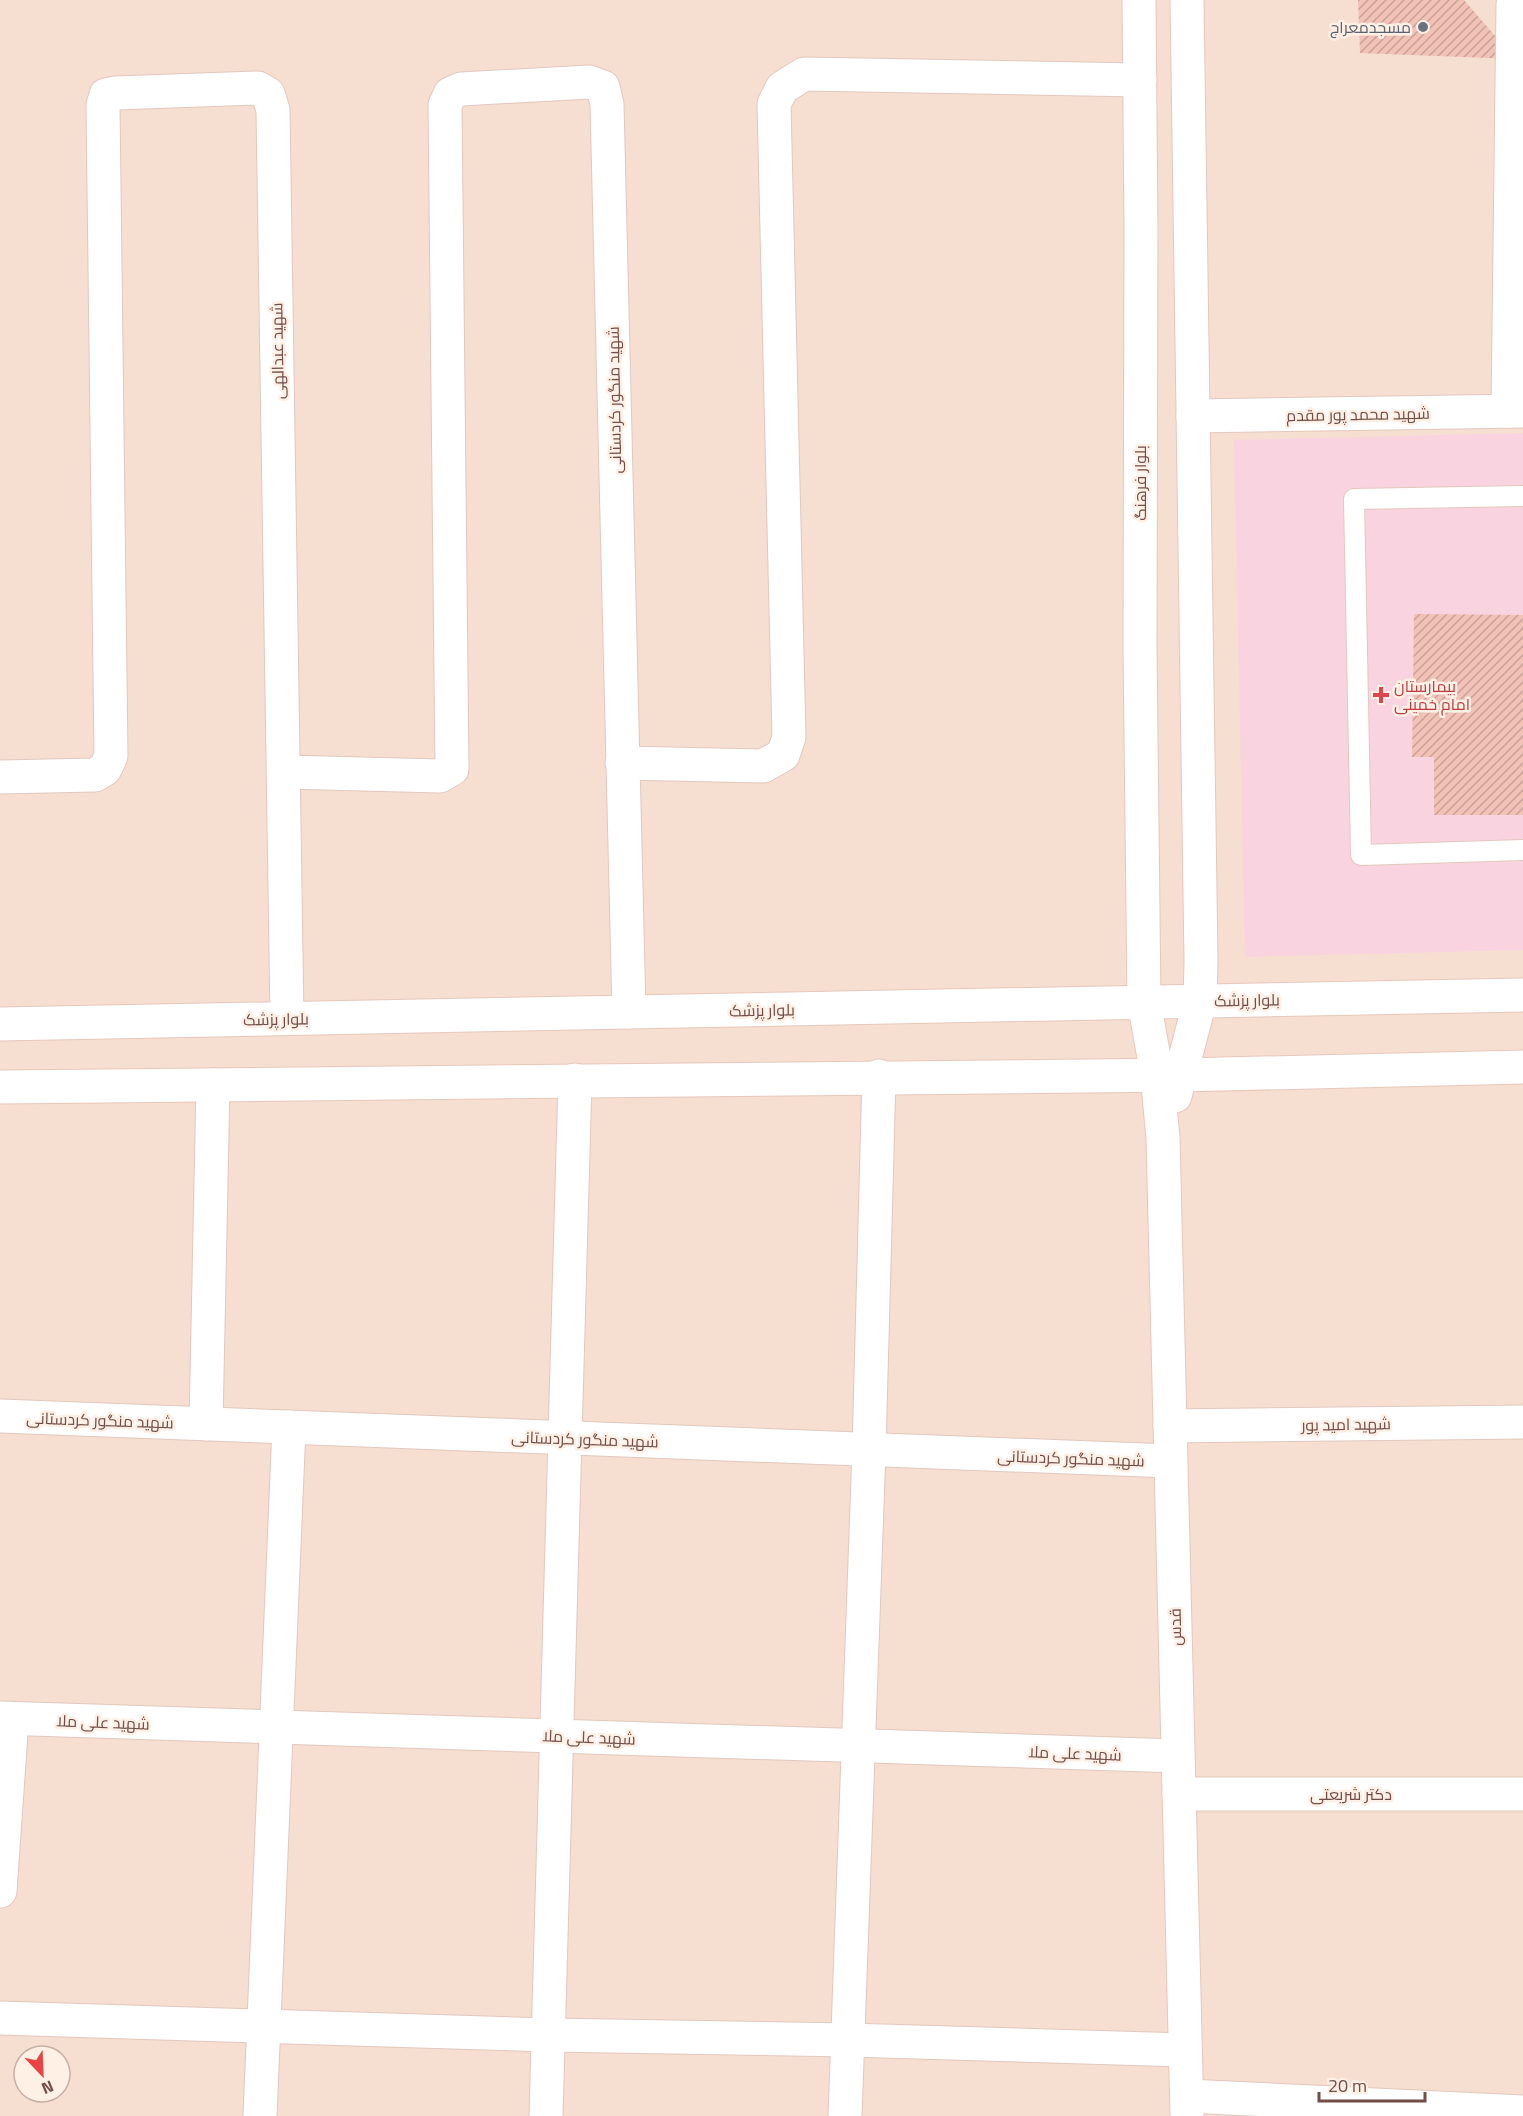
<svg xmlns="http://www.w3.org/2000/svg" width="1523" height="2116" viewBox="0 0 1523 2116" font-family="'Titillium Web',Cairo,sans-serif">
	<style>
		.residential { fill: #f6ded1; fill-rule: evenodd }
		.medical { fill: #fad3e0 }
		.building { fill: url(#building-hatch) }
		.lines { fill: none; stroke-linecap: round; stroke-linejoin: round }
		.lane-casing { stroke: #e2c8bf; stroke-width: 22 }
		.street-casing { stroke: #e2c8bf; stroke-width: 35 }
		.secondary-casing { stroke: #e7c7bc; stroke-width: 35 }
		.lane { stroke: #fff; stroke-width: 20 }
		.street { stroke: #fff; stroke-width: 33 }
		.secondary { stroke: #fff; stroke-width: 33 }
		.worship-dot { fill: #6b7280; stroke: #fff0e6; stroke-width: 2 }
		.health-dot { fill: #e0444e; stroke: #fff0e6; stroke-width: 2 }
		.labels { text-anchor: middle; stroke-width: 5; stroke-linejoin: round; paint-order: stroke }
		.worship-label { font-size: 16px; fill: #5b616d; stroke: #fff0e6; text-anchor: end }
		.street-label { font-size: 16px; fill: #734d47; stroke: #fff0e6 }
		.health-label { font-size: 16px; fill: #be3a42; stroke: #fff0e6; text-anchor: start }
	</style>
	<defs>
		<pattern id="building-hatch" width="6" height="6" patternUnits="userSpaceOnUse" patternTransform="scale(1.5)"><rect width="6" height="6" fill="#f2c2b7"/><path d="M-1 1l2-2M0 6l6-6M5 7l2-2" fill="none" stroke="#c8a097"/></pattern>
	</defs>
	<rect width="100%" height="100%" fill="#fcebe0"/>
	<path class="residential" d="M 0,0 L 1523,0 L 1523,2116 L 0,2116 ZM 24,2056 L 60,2056 L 60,2092 L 24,2092 Z"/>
	<polygon class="medical" points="1523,433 1523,950 1245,957 1234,440"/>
	<g class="building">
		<polygon points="1358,0 1464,0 1515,59 1360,53"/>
		<polygon points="1414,614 1523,615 1523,815 1434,815 1434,757 1412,757"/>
	</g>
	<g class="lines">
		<defs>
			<polyline id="lane" points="1523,496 1354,499 1361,855 1523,850"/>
			<g id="street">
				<polyline points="1508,411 1513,4"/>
				<polyline points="1193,416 1523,411"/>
				<polyline points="622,763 763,766 783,755 789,737 774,104 782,88 804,74 1140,80"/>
				<polyline points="284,772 440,776 452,769 445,105 450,94 461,89 589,82 603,87 607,104 629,1012"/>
				<polyline points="0,777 95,775 105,769 111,756 103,105 106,95 116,93 258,88 268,94 273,110 287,1018"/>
				<polyline points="0,1416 1170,1461"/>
				<polyline points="206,1424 213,1085"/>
				<polyline points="1170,1426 1523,1422"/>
				<polyline points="0,1718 1178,1756"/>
				<polyline points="1179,1794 1523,1794"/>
				<polyline points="0,1891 12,1719"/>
				<polyline points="0,2018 548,2035 848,2040 1185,2050"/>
				<polyline points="1187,2096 1523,2112"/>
				<polyline points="260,2116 289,1427"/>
				<polyline points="546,2116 575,1080"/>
				<polyline points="845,2116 869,1450 879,1076"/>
			</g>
			<g id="secondary">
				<polyline points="1139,0 1141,229 1140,646 1144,1002 1157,1074 1163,1138 1187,2116"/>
				<polyline points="0,1024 1523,995"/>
				<polyline points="0,1087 1181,1075 1523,1067"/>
				<polyline points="1175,1096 1200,1001 1201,961 1187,0"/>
			</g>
		</defs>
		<use href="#lane" class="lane-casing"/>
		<use href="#street" class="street-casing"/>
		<use href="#secondary" class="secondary-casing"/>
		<use href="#lane" class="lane"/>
		<use href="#street" class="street"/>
		<use href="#secondary" class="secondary"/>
	</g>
	<circle class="worship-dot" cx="1423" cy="27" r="6"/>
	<path class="health-dot" d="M1378 686h6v6h6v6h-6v6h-6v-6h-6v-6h6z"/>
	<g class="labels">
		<g class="worship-label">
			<text x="1411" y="33">مسجدمعراج</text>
		</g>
		<g class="street-label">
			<text transform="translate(277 351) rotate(-91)" y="6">شهید عبدالهی</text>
			<text transform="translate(614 400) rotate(-91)" y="6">شهید منگور کردستانی</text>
			<text transform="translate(1358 414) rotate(-1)" y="6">شهید محمد پور مقدم</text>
			<text transform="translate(1140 483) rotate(-90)" y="6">بلوار فرهنگ</text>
			<text transform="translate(1247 1000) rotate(-1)" y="6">بلوار پزشک</text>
			<text transform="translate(762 1010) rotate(-1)" y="6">بلوار پزشک</text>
			<text transform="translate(276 1019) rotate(-1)" y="6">بلوار پزشک</text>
			<text transform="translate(100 1420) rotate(2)" y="6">شهید منگور کردستانی</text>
			<text transform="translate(1346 1424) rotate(-1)" y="6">شهید امید پور</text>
			<text transform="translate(585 1439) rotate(2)" y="6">شهید منگور کردستانی</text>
			<text transform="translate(1071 1458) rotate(2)" y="6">شهید منگور کردستانی</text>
			<text transform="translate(1175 1627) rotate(-91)" y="6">قدس</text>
			<text transform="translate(103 1722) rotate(2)" y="6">شهید علی ملا</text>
			<text transform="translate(589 1737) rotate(2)" y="6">شهید علی ملا</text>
			<text transform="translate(1075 1753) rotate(2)" y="6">شهید علی ملا</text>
			<text x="1351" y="1800">دکتر شریعتی</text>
		</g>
		<g class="health-label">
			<text x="1394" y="692">بیمارستان<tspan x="1394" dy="18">امام خمینی</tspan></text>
		</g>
	</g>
	<g transform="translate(42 2074) rotate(157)"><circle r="28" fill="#fff0e6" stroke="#c7afa6" stroke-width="1.5"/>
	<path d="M0-4.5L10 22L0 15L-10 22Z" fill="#e84443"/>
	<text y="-9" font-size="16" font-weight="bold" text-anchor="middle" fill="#734d47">N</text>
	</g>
	<path d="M1319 2092v9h106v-9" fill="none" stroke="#734d47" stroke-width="3"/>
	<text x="1328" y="2092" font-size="18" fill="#734d47" stroke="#fff0e6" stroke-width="4.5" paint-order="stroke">20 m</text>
</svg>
